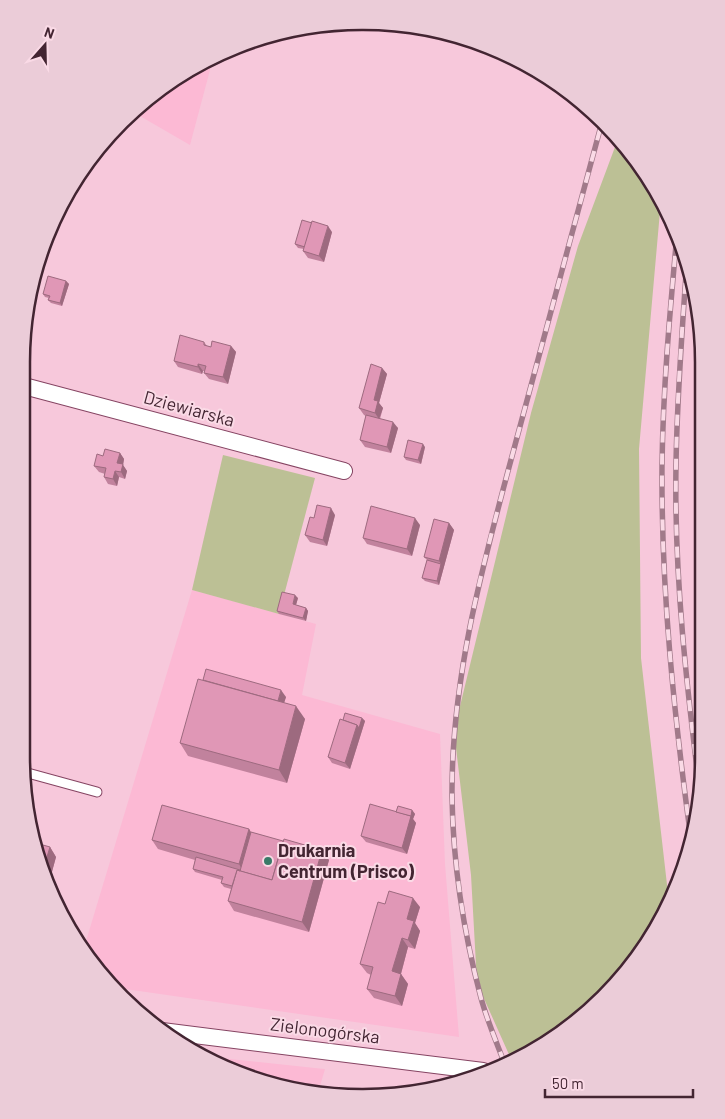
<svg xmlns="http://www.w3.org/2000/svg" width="725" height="1119" viewBox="0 0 725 1119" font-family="Barlow,sans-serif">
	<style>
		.built { fill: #fcb9d4 }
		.green { fill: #bcc095 }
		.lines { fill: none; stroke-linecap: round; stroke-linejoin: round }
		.lane-casing { stroke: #854462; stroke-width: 11 }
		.street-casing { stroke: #854462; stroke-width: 18 }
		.lane { stroke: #fff; stroke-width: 9 }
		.street { stroke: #fff; stroke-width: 16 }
		.rail-casing { stroke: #a17a8a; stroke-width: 5.5 }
		.rail { stroke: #fadae6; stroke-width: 4; stroke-dasharray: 11; stroke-linecap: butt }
		.wall { fill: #c1829d }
		.shaded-wall { fill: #9d6a7f }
		.building { fill: #e097b6; stroke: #9d6a7f }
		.poi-dot { fill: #3a7a68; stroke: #fadae6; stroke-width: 2 }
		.labels { text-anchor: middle; stroke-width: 4; stroke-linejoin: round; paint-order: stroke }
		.street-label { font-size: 18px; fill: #432532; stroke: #fadae6 }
		.poi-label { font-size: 18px; font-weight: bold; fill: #432532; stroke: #fadae6; text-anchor: start }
		.rim { fill: none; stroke: #432532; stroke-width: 2.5 }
	</style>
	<rect width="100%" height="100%" fill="#f7c8db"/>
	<g class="built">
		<polygon points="214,55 190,145 133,112 155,92"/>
		<polygon points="192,590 316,624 302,695 440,734 445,864 459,1037 118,988 83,951"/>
		<polygon points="211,1057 324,1069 325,1069 318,1093 253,1080"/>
	</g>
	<g class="green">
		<polygon points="618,139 633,155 661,200 639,449 641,658 669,902 619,981 552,1040 511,1059 477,983 471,875 454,731 531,413 578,246"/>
		<polygon points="223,455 315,478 279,614 192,590"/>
	</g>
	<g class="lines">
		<defs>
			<polyline id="lane" points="24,772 97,792"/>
			<g id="street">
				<polyline points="24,386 344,471"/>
				<polyline points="162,1031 483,1071"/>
			</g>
		</defs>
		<use href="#lane" class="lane-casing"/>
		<use href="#street" class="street-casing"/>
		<use href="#lane" class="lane"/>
		<use href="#street" class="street"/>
		<defs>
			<g id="rail">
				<path d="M 677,234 C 670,311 663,388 662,465 C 661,590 674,715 691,839"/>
				<path d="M 687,261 C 682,329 677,397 676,465 C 674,577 687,690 701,801"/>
				<path d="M 504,1062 C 496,1041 487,1020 481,998 C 464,934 453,863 452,797 C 451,676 484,561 515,445 C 544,337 573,230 602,122"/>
			</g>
		</defs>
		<use href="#rail" class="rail-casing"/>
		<use href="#rail" class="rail"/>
	</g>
	<g class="wall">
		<polygon points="332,232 324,262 308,258 303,251 304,249 298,248 295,244"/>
		<polygon points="66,281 69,284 62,306 51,303 48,300 49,298 45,297 43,294"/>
		<polygon points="204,342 207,346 211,347 231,346 236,352 228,384 209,379 204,373 204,371 203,371 202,374 178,367 174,361"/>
		<polygon points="382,368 387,374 379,403 383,408 380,419 398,428 391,453 365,447 360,440 366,416 364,415 359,408"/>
		<polygon points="425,447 421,464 406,460 404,457"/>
		<polygon points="120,453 124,459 123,465 127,471 125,479 119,477 117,486 108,484 104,477 105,474 99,472 94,466 103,456"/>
		<polygon points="335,515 327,546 310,542 305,535 314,518"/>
		<polygon points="449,523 454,530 439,585 425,581 422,578 427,560 424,557"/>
		<polygon points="420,525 412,556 367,544 363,538"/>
		<polygon points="298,598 296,605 306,608 308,611 306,621 279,614 277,611"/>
		<polygon points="203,680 286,697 284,703 305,719 287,783 188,756 180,743"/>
		<polygon points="362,718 365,721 350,769 332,763 328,757 343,720"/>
		<polygon points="412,810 415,814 413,819 416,823 407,854 366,842 361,836 396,812"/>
		<polygon points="249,829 251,832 329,860 309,932 234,911 228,901 231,889 224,887 221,883 222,880 195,872 193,869 195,860 158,849 152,840"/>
		<polygon points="50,847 56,857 50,879 45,878 39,866"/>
		<polygon points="385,904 420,907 415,923 420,931 415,949 408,947 401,974 408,984 402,1006 374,998 367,989 371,975 367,973 360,964"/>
	</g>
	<g class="shaded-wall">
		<polygon points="328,226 332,232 324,262 319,256"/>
		<polygon points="66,281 69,284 62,306 60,303"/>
		<polygon points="24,323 26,325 24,331"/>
		<polygon points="24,332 27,336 24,345"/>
		<polygon points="231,346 236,352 228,384 223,377"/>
		<polygon points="198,364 203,371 202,374 198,367"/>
		<polygon points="382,368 387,374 379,403 383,408 379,419 375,413 374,400"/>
		<polygon points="393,422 398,428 391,453 387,447"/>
		<polygon points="423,444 425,447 421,464 418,460"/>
		<polygon points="120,453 124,459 123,465 127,471 125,479 121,472 117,463"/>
		<polygon points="115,471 119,477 117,486 113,479"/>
		<polygon points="331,508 335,515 327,546 323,540"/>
		<polygon points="415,518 420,525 412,556 407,549"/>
		<polygon points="449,523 454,530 439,585 437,581 441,564 439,561"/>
		<polygon points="295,595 298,598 295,608 293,604"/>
		<polygon points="306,608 308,611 306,621 303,618"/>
		<polygon points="281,690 286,697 281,712 277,706"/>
		<polygon points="296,706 305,719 287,783 279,770"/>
		<polygon points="362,718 365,721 350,769 345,763 357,725"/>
		<polygon points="412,810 415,814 413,819 416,823 407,854 402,848"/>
		<polygon points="249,829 255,839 243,871 239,864"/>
		<polygon points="50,847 56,857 50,879 43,870"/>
		<polygon points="322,850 329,860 309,932 302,922"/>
		<polygon points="413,898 420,907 415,923 420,931 415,949 408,940 407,919"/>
		<polygon points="402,938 408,947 399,981 392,971"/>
		<polygon points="401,974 408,984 402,1006 395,996"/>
	</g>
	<g class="building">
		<polygon points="302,220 312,223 305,247 295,244"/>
		<polygon points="312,221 328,226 319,256 303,251"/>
		<polygon points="48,276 66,281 60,303 48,300 50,296 43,294"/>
		<polygon points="180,335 204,342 204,345 211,347 212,341 231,346 223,377 204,373 206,366 198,364 198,367 174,361"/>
		<polygon points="371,364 382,368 374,400 378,401 375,413 359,408"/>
		<polygon points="366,415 393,422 387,447 360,440"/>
		<polygon points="408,440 423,444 418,460 404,457"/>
		<polygon points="105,449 120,453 117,463 123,464 121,472 115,471 113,479 104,477 106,468 94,466 97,454 103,456"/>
		<polygon points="317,505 331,508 323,540 305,535 310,517 314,518"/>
		<polygon points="371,506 415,518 407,549 363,538"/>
		<polygon points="434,519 449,523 439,561 424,557"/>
		<polygon points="427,560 441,564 437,581 422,578"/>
		<polygon points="282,592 295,595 293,604 306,608 303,618 277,611"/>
		<polygon points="206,669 281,690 278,701 203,680"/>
		<polygon points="198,679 296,706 279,770 180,743"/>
		<polygon points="345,713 362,718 359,728 357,725 343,720"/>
		<polygon points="340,719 357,725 345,763 328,757"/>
		<polygon points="370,804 411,816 402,848 361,836"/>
		<polygon points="162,805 249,829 239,864 152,840"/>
		<polygon points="398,806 412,810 411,816 396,812"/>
		<polygon points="251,832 283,841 272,880 240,871"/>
		<polygon points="284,839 322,850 302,922 228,901 237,870 272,880"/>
		<polygon points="36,843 50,847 43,870 41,869 39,866"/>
		<polygon points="196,857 240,870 240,871 237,870 232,886 221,883 223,877 193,869"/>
		<polygon points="389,891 413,898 407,919 414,921 408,940 402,938 392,971 401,974 395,996 367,989 373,967 360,964 378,902 385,904"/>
	</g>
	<circle class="poi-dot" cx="268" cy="861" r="5"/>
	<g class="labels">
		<g class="street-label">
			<text transform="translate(189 409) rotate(15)" y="6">Dziewiarska</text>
			<text transform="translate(325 1031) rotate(7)" y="6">Zielonogórska</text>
		</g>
		<g class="poi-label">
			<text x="278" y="857">Drukarnia<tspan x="278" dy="21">Centrum (Prisco)</tspan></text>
		</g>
	</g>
	<path d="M0 0H725V1119H0ZM362 30H363A332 332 0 0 1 695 362V757A332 332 0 0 1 363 1089H362A332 332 0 0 1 30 757V362A332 332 0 0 1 362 30Z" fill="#ebccd8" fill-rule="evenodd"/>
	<path class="rim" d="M362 30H363A332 332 0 0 1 695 362V757A332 332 0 0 1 363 1089H362A332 332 0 0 1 30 757V362A332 332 0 0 1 362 30Z"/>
	<g transform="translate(45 45) rotate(20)" stroke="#fadae6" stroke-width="4" paint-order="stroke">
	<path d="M0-4L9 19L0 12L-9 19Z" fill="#432532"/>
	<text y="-8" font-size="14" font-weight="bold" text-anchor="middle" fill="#432532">N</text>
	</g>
	<path d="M545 1089v8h148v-8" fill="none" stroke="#432532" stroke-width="2.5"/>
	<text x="552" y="1089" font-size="15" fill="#432532" stroke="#fadae6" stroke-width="4" paint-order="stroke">50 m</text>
</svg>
